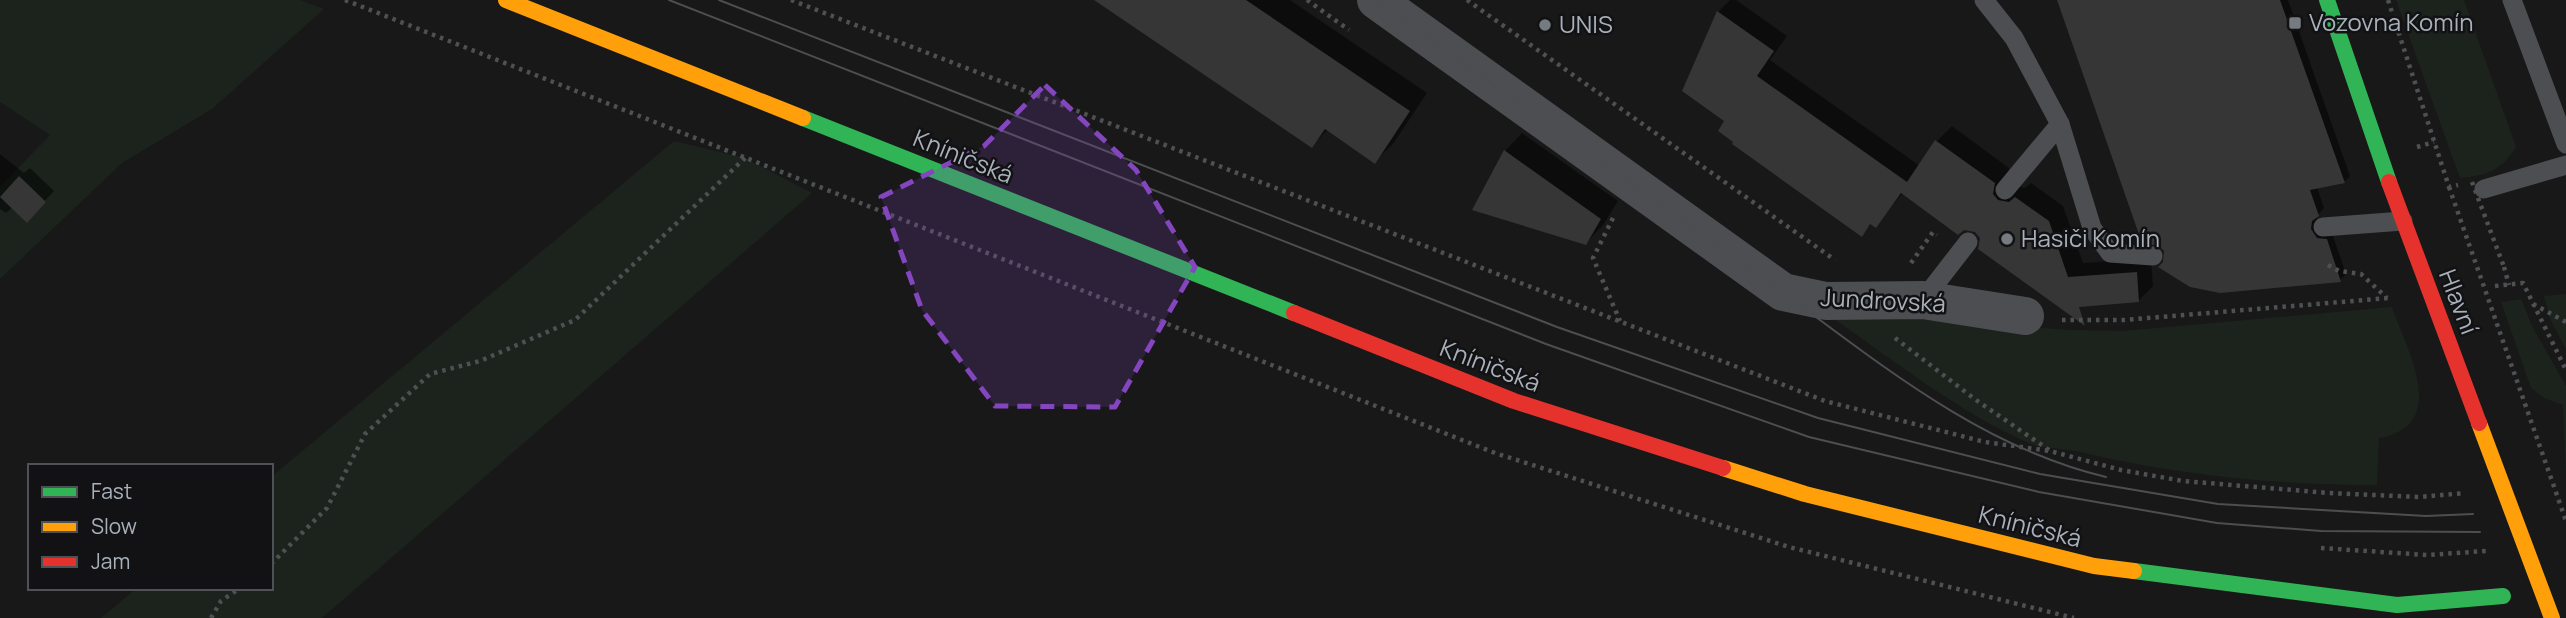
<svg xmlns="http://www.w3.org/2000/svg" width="2566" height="618" viewBox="0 0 2566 618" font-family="Manrope,sans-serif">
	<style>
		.green { fill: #1b231c }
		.shadow { fill: #0007 }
		.building { fill: #363637 }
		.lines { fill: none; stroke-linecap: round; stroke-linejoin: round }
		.path { stroke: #4e5053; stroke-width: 4.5; stroke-dasharray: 3.5 5; stroke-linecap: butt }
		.lane { stroke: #4c4e51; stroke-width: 19 }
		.street { stroke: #4c4e51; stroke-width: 38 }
		.fast { stroke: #30b455; stroke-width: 16 }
		.slow { stroke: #ff9f0a; stroke-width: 16 }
		.jam { stroke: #e5322d; stroke-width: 16 }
		.tram { stroke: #4c4e51; stroke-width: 2 }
		.path-bridge { stroke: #4e5053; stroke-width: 4.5; stroke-dasharray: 3.5 5; stroke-linecap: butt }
		.lane-bridge { stroke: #4c4e51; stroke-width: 19 }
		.slow-bridge { stroke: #ff9f0a; stroke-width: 16 }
		.jam-bridge { stroke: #e5322d; stroke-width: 16 }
		.marked { fill: #8446be; fill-opacity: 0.2; stroke: #8446be; stroke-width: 5; stroke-dasharray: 14 9; stroke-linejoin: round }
		.poi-dot { fill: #767b81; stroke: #121214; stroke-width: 2.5 }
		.labels { text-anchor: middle; stroke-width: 5; stroke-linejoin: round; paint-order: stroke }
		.poi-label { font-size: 24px; fill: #a8b0ba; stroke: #121214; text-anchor: start }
		.street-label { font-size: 24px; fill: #a8b0ba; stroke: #121214 }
	</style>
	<rect width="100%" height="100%" fill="#181818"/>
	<g class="green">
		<polygon points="0,0 300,0 324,9 212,109 122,163 0,279 0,187 50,135 0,102"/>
		<path d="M 2396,0 L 2464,0 L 2516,147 C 2502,170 2486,176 2460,178 Z"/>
		<polygon points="674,141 745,158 812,193 322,618 101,618 137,588 271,588 271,477"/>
		<polygon points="2566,294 2566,349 2551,321 2544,296"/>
		<polygon points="2521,299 2533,328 2566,386 2566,476 2563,405 2544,398 2531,388 2501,302"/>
		<path d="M 2392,307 C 2407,351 2451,425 2379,438 L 2377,485 C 2276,485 2174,475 2076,451 C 2061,448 2042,449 2029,443 C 1958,412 1895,361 1831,317 L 1883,316 L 2069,330 L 2123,331 Z"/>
	</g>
	<g class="shadow">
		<polygon points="1119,0 1290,0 1427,93 1393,144 1375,161 1328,129 1312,146"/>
		<polygon points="1730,0 1736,0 1787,36 1770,60 1920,166 1937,141 1952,126 2009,168 2007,178 2013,185 2025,188 2031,183 2063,206 2083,263 2151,258 2153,286 2138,301 2062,307 1976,230 1903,193 1875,226 1872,223 1861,234 1727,121 1718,12"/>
		<polygon points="2058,0 2288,0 2350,176 2344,182 2317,187 2324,208 2318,215 2316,222 2332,233 2346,274 2340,280 2220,291 2165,262 2166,251"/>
		<polygon points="1522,133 1618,201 1603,225 1586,243 1505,151"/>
		<polygon points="0,154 24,173 30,168 54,191 27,220 13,207 6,213 0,209"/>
	</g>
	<g class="building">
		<polygon points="1094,0 1246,0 1410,111 1375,164 1325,129 1312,148"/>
		<polygon points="2057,0 2280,0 2345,183 2310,190 2319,216 2312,221 2311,229 2317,238 2327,239 2341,282 2220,293 2190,287 2158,267 2163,262 2164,251 2159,246 2142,243"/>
		<polygon points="1717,11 1774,51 1757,76 1907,182 1935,140 1995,183 1993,194 1998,200 2009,202 2015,197 2049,221 2068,277 2137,272 2139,302 2079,307 2085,326 1978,249 1980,238 1975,232 1964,230 1958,235 1901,193 1876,228 1870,224 1862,237 1732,144 1733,142 1718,131 1724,121 1682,91"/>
		<polygon points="1504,150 1601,219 1586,245 1472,210"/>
		<polygon points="19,176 46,202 27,223 0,197"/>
	</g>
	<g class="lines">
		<g class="path">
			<polyline points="345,0 1495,453 1789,547 2074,618"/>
			<polyline points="791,0 1825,401 1985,442 2050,451 2121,470 2183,481 2329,493 2419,497 2465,493"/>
			<polyline points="1307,0 1349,30"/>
			<polyline points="1467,0 1835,260"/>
			<polyline points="2388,0 2449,187 2458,185"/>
			<polyline points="2417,147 2434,142"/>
			<polyline points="1613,218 1593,258 1620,321"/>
			<polyline points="1911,263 1933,232 1937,235"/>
			<polyline points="2328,265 2339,271 2361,274 2387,298"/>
			<polyline points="2504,267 2509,285"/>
			<polyline points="2495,286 2523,283 2566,370"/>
			<polyline points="2533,304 2566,322"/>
			<polyline points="2062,320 2124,320 2389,298"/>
			<polyline points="1895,338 1976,400 2049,450"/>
			<polyline points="2321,548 2427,555 2486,551"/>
			<polyline points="271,564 327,508 365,434 430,374 480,361 575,320 745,158"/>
			<polyline points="211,618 221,601 240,588"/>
		</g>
		<g class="lane">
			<polyline points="1984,0 2014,38 2060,124 2092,228 2110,253 2153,256"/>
			<polyline points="2512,0 2566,144"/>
			<polyline points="2484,189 2566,165"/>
			<polyline points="2005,190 2060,124"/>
			<polyline points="1923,300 1968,242"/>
		</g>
		<polyline class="street" points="1376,0 1783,292 1826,301 1923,300 2025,316"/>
		<g class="fast">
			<polyline points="2327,0 2389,182"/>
			<polyline points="803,118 1294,313"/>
			<polyline points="2134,571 2397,605 2503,596"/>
		</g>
		<g class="slow">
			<polyline points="506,0 803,118"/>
			<polyline points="1723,468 1805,494 2094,566 2134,571"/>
		</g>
		<polyline class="jam" points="1294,313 1514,401 1723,468"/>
		<g class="tram">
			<polyline points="669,0 1546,344 1809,437 2039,492 2217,523 2321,531 2480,532"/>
			<polyline points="719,0 1557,327 1818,418 2040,474 2218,504 2426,516 2473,514"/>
			<path d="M 1376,0 C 1503,92 1631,184 1759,275 C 1866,352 1974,446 2106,477"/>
			<polyline points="1405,0 1461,41 1517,92"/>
		</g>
		<g class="path-bridge">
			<polyline points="2472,182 2504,267"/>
			<polyline points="2449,187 2566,521"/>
		</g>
		<polyline class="lane-bridge" points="2323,227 2403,221"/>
		<polyline class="slow-bridge" points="2479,423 2552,618"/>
		<polyline class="jam-bridge" points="2389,182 2479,423"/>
	</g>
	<path class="marked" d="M 1045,85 L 1136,170 L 1195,267 L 1115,407 L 995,406 L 922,310 L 881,197 L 984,146 Z"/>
	<g class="poi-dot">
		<rect x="2288" y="16" width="14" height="14" rx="3.5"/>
		<circle cx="1545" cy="25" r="7"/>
		<circle cx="2007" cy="239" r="7"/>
	</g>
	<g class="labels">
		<g class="poi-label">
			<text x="2309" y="31">Vozovna Komín</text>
			<text x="1559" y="33">UNIS</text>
			<text x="2021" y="247">Hasiči Komín</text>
		</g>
		<g class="street-label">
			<text transform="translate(963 157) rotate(22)" y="8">Kníničská</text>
			<text transform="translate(1883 301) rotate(3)" y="8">Jundrovská</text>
			<text transform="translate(2458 302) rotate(69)" y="8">Hlavní</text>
			<text transform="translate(1490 366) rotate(21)" y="8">Kníničská</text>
			<text transform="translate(2030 527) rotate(14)" y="8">Kníničská</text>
		</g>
	</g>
	<rect x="28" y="464" width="245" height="126" fill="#121214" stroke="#4e5156" stroke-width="2"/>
	<rect x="42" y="487" width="35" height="10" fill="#30b455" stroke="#4e5156" stroke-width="2"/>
	<text x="91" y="499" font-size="21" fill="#a8b0ba">Fast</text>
	<rect x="42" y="522" width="35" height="10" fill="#ff9f0a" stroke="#4e5156" stroke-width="2"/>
	<text x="91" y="534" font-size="21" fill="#a8b0ba">Slow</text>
	<rect x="42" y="557" width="35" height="10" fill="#e5322d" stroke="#4e5156" stroke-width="2"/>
	<text x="91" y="569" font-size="21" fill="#a8b0ba">Jam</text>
</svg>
